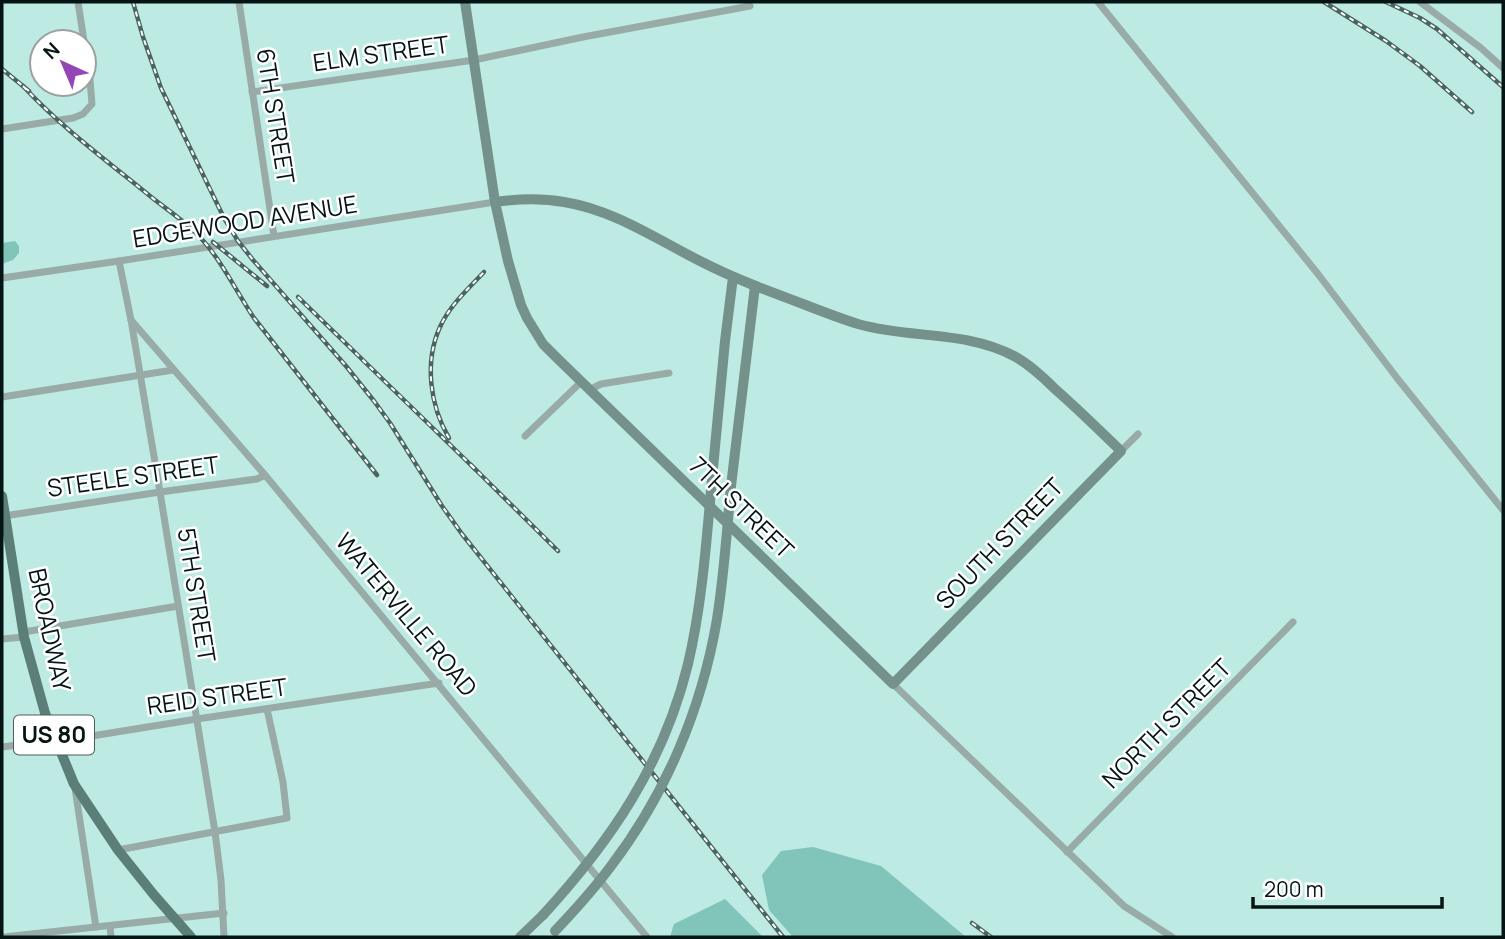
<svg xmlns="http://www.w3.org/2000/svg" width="1505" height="939" viewBox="0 0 1505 939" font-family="Manrope,sans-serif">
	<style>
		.green { fill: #81c4b9 }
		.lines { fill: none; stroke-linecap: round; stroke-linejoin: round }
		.street { stroke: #98aba7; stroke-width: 7 }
		.secondary { stroke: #74918c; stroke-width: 10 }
		.primary { stroke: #5b7e78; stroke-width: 10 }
		.rail-casing { stroke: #4a6561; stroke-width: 4.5 }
		.rail { stroke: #fff; stroke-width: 2; stroke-dasharray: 5; stroke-linecap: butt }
		.secondary-bridge { stroke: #74918c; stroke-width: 10 }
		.labels { text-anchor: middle; stroke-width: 5; stroke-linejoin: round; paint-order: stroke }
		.shield { fill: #fff; stroke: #505b5a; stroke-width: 2 }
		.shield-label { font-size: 23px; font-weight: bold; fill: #051513 }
		.street-label { font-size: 24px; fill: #051513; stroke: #fff }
	</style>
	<rect width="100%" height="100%" fill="#bdebe3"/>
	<g class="green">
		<polygon points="15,241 19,246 19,253 13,260 2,264 2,243"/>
		<polygon points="813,847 881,866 966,937 793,937 769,910 762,875 781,851"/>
		<polygon points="725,899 763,937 670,937 674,924"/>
	</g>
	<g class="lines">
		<g class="street">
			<polyline points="239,2 274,236"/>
			<polyline points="1098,2 1318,274 1397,378 1503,510"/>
			<polyline points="1420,2 1481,48 1503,68"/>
			<polyline points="252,92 474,60 583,37 750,6"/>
			<polyline points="2,129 73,118 83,114 92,104 90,80 78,2"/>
			<polyline points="119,261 131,320 160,492 215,832 221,880 224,937"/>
			<polyline points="2,278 119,261 495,202"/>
			<polyline points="131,320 265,475 647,937"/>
			<polyline points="589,390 601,384 669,373"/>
			<polyline points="2,397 173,370"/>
			<polyline points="525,436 581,382"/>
			<polyline points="1121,451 1138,434"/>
			<polyline points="4,516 160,492 257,479 265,475"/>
			<polyline points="24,632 178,606"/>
			<polyline points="2,639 24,637"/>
			<polyline points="893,684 1124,906 1172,937"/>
			<polyline points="2,747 55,740 67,740 197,719 439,683"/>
			<polyline points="75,788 96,927"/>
			<polyline points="118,850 287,818 283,782 267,709"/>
			<polyline points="1067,852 1293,622"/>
			<polyline points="110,926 111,937"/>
			<polyline points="4,937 224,913"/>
		</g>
		<g class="secondary">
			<path d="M 465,2 L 495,202 L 508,261 L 521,305 L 527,318 L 543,344 L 557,358 L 893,684 L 1121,451 C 1099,430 1078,409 1055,389 C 1043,377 1029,364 1014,356 C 965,330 909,339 858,324 C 839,318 821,311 803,304 C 768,291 733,278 700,261 C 656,239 614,210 564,202 C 541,198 517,199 495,202"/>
			<polyline points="713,468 725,341 733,277"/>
			<polyline points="731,486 755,286"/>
			<polyline points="520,937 543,915"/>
		</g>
		<polyline class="primary" points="2,496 24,637 45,713 74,784 118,850 154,895 191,937"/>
		<defs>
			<g id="rail">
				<polyline points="133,2 143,37 161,88 224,218 238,241 253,260 346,366 374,401 390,423 442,506 462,534 783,937"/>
				<polyline points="1324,2 1386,41 1420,66 1472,112"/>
				<polyline points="1386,2 1420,18 1437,29 1503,87"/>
				<polyline points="2,69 29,91"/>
				<path d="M 23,86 C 61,127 107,161 150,196 C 166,209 186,222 200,237 C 222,261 236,291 254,318 L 377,475"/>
				<polyline points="213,242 267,286"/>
				<polyline points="298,297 476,470"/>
				<path d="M 449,438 C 430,406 424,362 440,327 C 450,305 468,289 484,272"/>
				<polyline points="471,465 558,551"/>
				<polyline points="972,923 991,937"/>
			</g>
		</defs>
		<use href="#rail" class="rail-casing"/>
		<use href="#rail" class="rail"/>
		<g class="secondary-bridge">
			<path d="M 543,915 C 611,841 664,763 688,664 C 703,600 707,533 713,468"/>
			<path d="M 555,931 C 575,910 594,889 611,866 C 666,794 702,708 717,619 C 724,575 727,530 731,486"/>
		</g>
	</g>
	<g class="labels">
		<rect class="shield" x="14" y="715.5" width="80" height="39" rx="5"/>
		<g class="shield-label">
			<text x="54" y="743">US 80</text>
		</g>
		<g class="street-label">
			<text transform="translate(381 54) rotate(-8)" y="8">ELM STREET</text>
			<text transform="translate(275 116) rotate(81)" y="8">6TH STREET</text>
			<text transform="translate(245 222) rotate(-9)" y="8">EDGEWOOD AVENUE</text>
			<text transform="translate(133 477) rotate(-8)" y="8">STEELE STREET</text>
			<text transform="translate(741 508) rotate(44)" y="8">7TH STREET</text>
			<text transform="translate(1000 544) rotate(-46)" y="8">SOUTH STREET</text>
			<text transform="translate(196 595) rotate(81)" y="8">5TH STREET</text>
			<text transform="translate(406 615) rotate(50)" y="8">WATERVILLE ROAD</text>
			<text transform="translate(49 630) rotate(78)" y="8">BROADWAY</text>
			<text transform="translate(217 697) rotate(-8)" y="8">REID STREET</text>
			<text transform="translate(1167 724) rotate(-45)" y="8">NORTH STREET</text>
		</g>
	</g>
	<rect width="1505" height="939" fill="none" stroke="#051513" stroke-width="7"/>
	<g transform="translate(63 63) rotate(316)"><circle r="33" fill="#ffffff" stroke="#9ba1a1" stroke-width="2"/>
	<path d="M0-5L12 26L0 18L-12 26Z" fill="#9546b6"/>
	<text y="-10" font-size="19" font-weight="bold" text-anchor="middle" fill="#051513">N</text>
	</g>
	<path d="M1253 897v10h189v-10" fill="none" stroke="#051513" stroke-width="3.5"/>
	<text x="1264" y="897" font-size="21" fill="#051513" stroke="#ffffff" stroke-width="5" paint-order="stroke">200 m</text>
</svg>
